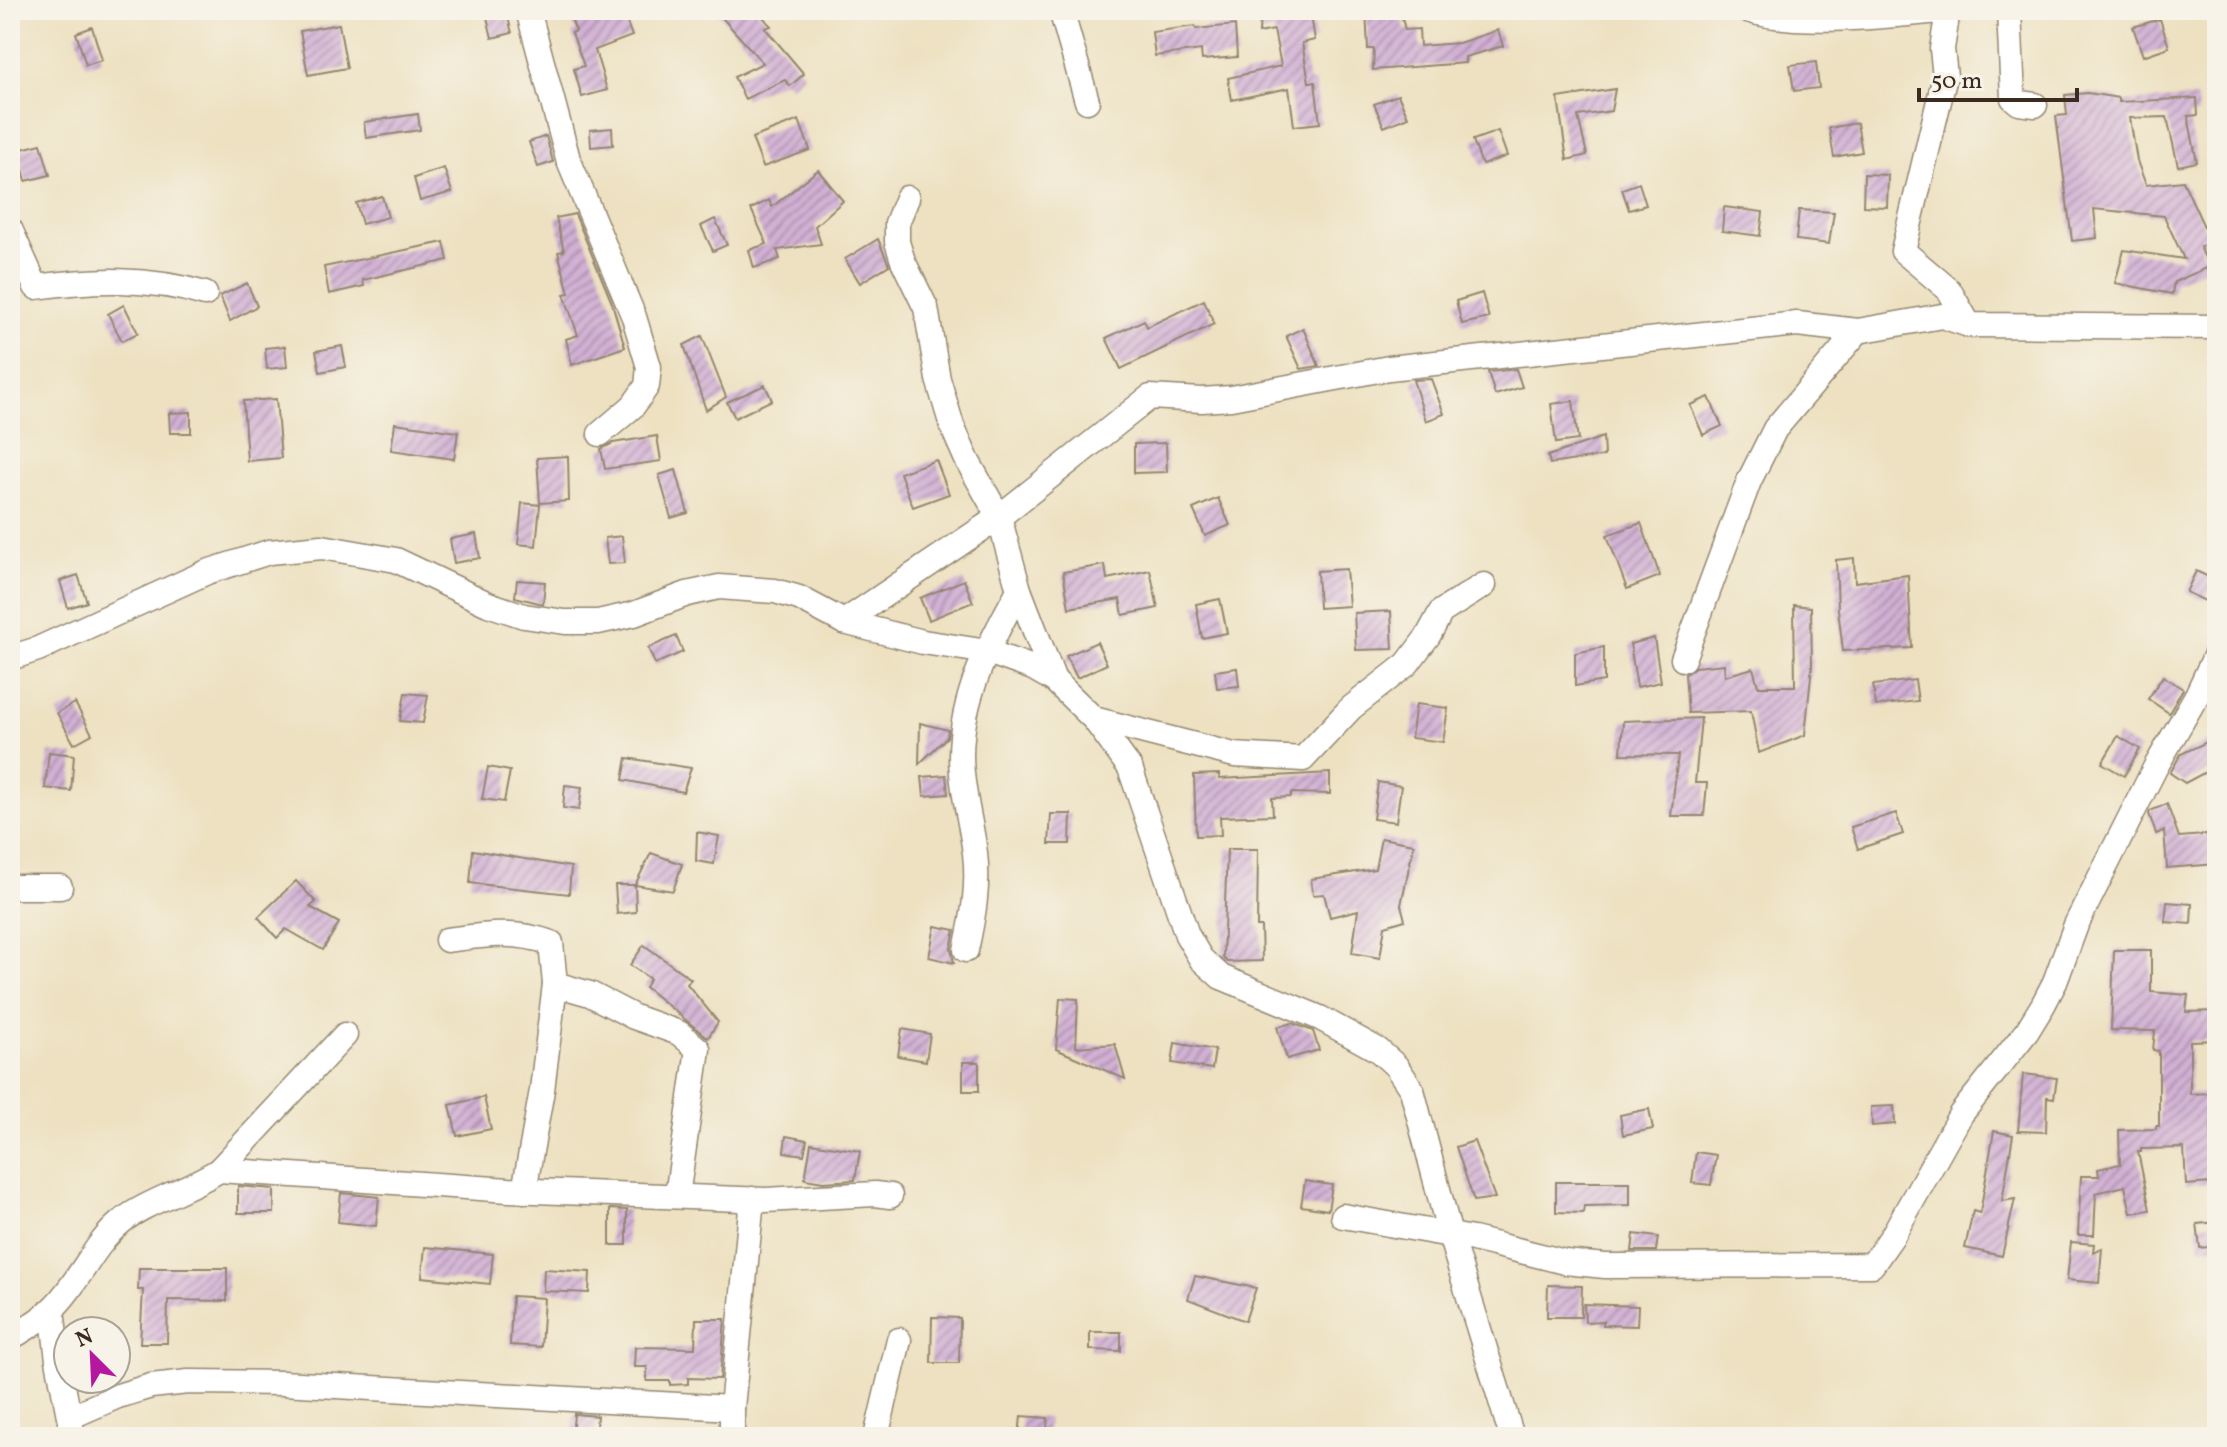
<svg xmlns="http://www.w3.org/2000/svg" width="2227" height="1447" viewBox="0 0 2227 1447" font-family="Vollkorn,serif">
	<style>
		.building { fill: url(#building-hatch) }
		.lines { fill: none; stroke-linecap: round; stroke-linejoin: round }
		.street-casing { stroke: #948670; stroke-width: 27 }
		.street { stroke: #fff; stroke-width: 24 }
	</style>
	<defs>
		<pattern id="building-hatch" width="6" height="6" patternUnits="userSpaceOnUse" patternTransform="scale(2)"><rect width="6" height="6" fill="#d1b0d4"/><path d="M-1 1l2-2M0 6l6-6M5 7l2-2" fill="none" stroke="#ab8fab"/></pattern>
	</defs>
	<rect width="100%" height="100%" fill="#f7f3e8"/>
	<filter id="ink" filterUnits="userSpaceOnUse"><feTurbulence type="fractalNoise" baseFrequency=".0125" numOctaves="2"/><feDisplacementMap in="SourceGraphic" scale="16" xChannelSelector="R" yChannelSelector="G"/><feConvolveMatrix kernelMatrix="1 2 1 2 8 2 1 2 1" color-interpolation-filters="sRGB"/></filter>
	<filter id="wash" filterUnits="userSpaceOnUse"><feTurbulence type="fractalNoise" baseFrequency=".006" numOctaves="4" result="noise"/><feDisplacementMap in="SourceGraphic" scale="32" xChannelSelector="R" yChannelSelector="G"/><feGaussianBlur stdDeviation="1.8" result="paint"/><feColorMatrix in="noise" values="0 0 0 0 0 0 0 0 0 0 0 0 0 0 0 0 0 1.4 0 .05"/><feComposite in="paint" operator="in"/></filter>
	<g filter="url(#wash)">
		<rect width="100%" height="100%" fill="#ede1c1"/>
		<g id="blocks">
			<g class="building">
				<polygon points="499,10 506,10 512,33 492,38 486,13"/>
				<polygon points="618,10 622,10 632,36 595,50 607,90 582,97 574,69 584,66 572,33 576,31 571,19 590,12 593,20"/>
				<polygon points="715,10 757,10 771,26 765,28 804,74 790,86 785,80 745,99 734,77 763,63"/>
				<polygon points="1277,10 1310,10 1315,40 1302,43 1309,82 1315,82 1320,123 1294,126 1289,88 1232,100 1228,78 1281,66 1274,30 1259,33 1260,13"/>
				<polygon points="1366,10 1400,10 1405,30 1419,29 1420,46 1459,43 1498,30 1503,46 1465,57 1465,63 1373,70 1374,49 1368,49"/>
				<polygon points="2160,19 2169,47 2143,56 2133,27"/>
				<polygon points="339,24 347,68 308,75 300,31"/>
				<polygon points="1235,25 1237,57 1202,60 1201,50 1155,56 1152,32 1195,26 1196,29"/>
				<polygon points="92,27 102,60 86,65 76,33"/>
				<polygon points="1816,62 1819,88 1794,91 1790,65"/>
				<polygon points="1615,89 1611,111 1578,116 1587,155 1567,160 1558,98"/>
				<polygon points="2088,93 2119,98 2119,102 2197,98 2198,115 2188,116 2197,162 2178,166 2167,117 2130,118 2137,161 2146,185 2183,181 2211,242 2200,247 2207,262 2216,264 2174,282 2172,294 2115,283 2124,250 2184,259 2164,216 2094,209 2097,238 2072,241 2056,116 2067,115 2065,95"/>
				<polygon points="1398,95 1408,117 1384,127 1374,104"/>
				<polygon points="418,114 420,130 366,138 364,122"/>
				<polygon points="799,120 810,150 763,167 752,138"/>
				<polygon points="1857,123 1862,152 1834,157 1829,128"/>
				<polygon points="612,128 613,145 591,147 590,130"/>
				<polygon points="1498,131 1507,156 1482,165 1473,140"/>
				<polygon points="546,136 553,162 538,167 529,142"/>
				<polygon points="41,144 50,175 26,181 18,150"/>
				<polygon points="444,168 452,192 420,201 414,178"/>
				<polygon points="818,170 843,201 815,226 821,244 777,250 780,259 754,268 749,250 767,244 751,209 769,200 772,207"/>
				<polygon points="1864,174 1888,175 1887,207 1863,206"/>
				<polygon points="1639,183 1646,205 1629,210 1622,189"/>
				<polygon points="382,196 388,217 362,224 356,203"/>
				<polygon points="1724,207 1763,212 1760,236 1722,231"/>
				<polygon points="1799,210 1834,212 1829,244 1796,240"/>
				<polygon points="575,214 612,303 625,347 572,365 566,339 578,335 564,294 569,293 558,252 564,251 556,218"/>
				<polygon points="715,219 727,245 713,251 701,226"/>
				<polygon points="878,239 889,265 860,283 845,259"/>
				<polygon points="444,242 448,260 363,280 364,286 329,294 324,267"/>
				<polygon points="247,283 257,306 230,321 220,296"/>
				<polygon points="1482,293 1489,318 1462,324 1456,301"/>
				<polygon points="1204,300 1214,324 1121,369 1106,338 1144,320 1147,327"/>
				<polygon points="124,305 138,333 122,341 108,314"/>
				<polygon points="1303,328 1319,366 1301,369 1286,336"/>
				<polygon points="702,336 726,397 706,410 684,345"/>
				<polygon points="285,346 287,367 267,369 265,348"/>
				<polygon points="342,346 346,367 320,372 316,351"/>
				<polygon points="1516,369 1522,387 1495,395 1488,372"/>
				<polygon points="1431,379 1444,414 1426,421 1413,380"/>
				<polygon points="765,385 772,400 735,418 727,402"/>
				<polygon points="1709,397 1722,426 1703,435 1690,405"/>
				<polygon points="276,399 281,458 247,461 243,401"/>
				<polygon points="1573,401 1578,440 1556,443 1551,404"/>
				<polygon points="191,412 191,433 170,433 169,413"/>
				<polygon points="395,423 458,432 454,459 391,450"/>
				<polygon points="657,436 661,461 605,469 601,449 613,443"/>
				<polygon points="1603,437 1604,456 1550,464 1548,456"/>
				<polygon points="1166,443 1167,472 1134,473 1134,444"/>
				<polygon points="568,456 569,501 540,503 537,458"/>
				<polygon points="936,460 949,494 913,507 900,473"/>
				<polygon points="676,470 688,513 671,518 659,475"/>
				<polygon points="1218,498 1230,525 1205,536 1193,509"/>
				<polygon points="522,503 540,505 536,546 518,544"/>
				<polygon points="1641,523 1660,576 1627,589 1607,535"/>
				<polygon points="476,534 480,558 454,563 450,539"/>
				<polygon points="622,536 625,563 608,564 605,538"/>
				<polygon points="1854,558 1855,582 1908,575 1912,648 1843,651 1838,609 1836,560"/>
				<polygon points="1105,565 1107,579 1150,570 1158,608 1123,615 1120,599 1069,608 1063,572"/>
				<polygon points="1346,569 1349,606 1319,608 1317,571"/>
				<polygon points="2196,571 2215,580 2205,601 2186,592"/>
				<polygon points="78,575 87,602 68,608 60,581"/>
				<polygon points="517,580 545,582 543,604 515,597"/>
				<polygon points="964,580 973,602 929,620 920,598"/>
				<polygon points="1220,599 1227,633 1202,638 1196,604"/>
				<polygon points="1794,605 1811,607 1812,666 1805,735 1759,753 1751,711 1688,713 1685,674 1695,667 1724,664 1725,676 1753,668 1758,686 1795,686"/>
				<polygon points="1391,611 1393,649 1356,650 1354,613"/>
				<polygon points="676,636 683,652 655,664 648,648"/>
				<polygon points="1654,638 1661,682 1637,687 1630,644"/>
				<polygon points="1097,642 1107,664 1077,678 1066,656"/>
				<polygon points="1604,647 1604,681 1575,686 1575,653"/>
				<polygon points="1237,668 1239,686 1217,688 1215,671"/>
				<polygon points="2163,676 2183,689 2169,713 2148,699"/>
				<polygon points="1915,680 1918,701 1876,706 1873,685"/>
				<polygon points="405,693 428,695 423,723 400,721"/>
				<polygon points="75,703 92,734 74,744 57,713"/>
				<polygon points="1416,704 1448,708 1443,742 1411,738"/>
				<polygon points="1701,718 1695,783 1707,783 1704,816 1671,816 1678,755 1621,754 1623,721"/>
				<polygon points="920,723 948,730 947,737 919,764"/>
				<polygon points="2118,736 2140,749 2124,776 2102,763"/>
				<polygon points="2217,737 2217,766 2185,783 2170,773 2181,754"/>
				<polygon points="49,752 74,755 71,791 45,788"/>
				<polygon points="627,758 691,768 683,792 623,780"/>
				<polygon points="488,767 510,771 504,802 482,799"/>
				<polygon points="1330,773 1330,794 1291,793 1291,797 1272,798 1273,815 1220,817 1221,835 1196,836 1194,775 1219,774 1219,779"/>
				<polygon points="946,775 948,794 924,796 922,777"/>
				<polygon points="1378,782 1401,786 1396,822 1373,819"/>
				<polygon points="565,785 582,787 579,810 563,808"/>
				<polygon points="2167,804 2179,837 2217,834 2217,864 2167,868 2164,831 2156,834 2149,814 2150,811"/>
				<polygon points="1896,813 1903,834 1858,849 1851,827"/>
				<polygon points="1051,814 1071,814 1070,844 1049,844"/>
				<polygon points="697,832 719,836 714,864 696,861"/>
				<polygon points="1381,838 1414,844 1401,905 1405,920 1385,926 1380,958 1352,953 1358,910 1330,917 1324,894 1313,895 1311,879 1375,869"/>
				<polygon points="1227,849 1258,849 1257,927 1261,927 1262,961 1227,962 1223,958"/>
				<polygon points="473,850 571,867 569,894 470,883"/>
				<polygon points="651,853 682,864 673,891 635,885"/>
				<polygon points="296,881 316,902 310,907 339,923 323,950 286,929 277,938 258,917"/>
				<polygon points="615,885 635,885 636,912 617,914"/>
				<polygon points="2167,902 2192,904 2191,924 2165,922"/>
				<polygon points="935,926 955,930 951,948 954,963 929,957"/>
				<polygon points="644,945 691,979 687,984 718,1022 708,1038 645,987 650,979 630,965"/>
				<polygon points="2114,950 2151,950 2151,992 2188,995 2186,1012 2217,1011 2217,1040 2190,1041 2190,1094 2212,1093 2211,1183 2186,1185 2184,1148 2141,1149 2141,1152 2138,1152 2150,1210 2131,1213 2125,1186 2096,1193 2094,1235 2078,1235 2081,1176 2099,1176 2098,1169 2120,1164 2119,1130 2156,1129 2156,1126 2159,1126 2159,1051 2153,1050 2155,1031 2111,1030"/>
				<polygon points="1060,998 1078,999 1076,1047 1115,1044 1125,1079 1056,1049"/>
				<polygon points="1292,1023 1313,1031 1319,1050 1287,1059 1277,1027"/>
				<polygon points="902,1029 930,1034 926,1061 898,1056"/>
				<polygon points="1175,1043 1215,1050 1212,1069 1172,1063"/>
				<rect x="963" y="1062" width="16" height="29"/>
				<polygon points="2023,1074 2057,1078 2054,1098 2047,1097 2046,1132 2018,1131"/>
				<polygon points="484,1097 491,1129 457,1136 450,1105"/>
				<polygon points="1894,1106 1895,1124 1872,1126 1871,1107"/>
				<polygon points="1649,1109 1653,1129 1623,1135 1620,1115"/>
				<polygon points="1994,1131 2013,1135 2002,1201 2015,1199 2002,1256 1965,1248 1973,1211 1980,1213"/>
				<polygon points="786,1136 807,1140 804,1155 784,1152"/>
				<polygon points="1474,1141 1495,1198 1474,1201 1456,1147"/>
				<polygon points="811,1143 860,1151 855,1180 823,1182 805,1179"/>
				<polygon points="1696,1152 1716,1155 1711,1185 1692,1183"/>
				<polygon points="1305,1181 1332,1185 1328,1210 1301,1206"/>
				<polygon points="1556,1182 1630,1182 1630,1205 1584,1206 1583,1213 1556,1212"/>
				<polygon points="238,1186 274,1189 274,1213 238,1213"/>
				<polygon points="341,1193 379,1197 376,1226 338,1222"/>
				<polygon points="610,1209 627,1210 627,1245 610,1245"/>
				<polygon points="2217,1222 2217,1246 2200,1248 2197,1224"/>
				<polygon points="1634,1234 1658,1237 1656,1251 1632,1251"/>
				<polygon points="2071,1242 2094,1244 2093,1252 2102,1248 2099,1283 2067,1280"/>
				<polygon points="425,1247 493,1254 490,1284 422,1277"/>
				<polygon points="139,1268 227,1268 227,1301 168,1300 167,1343 140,1343 143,1290 138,1290"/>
				<polygon points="544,1269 590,1272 589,1293 543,1291"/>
				<polygon points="1195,1276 1256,1288 1245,1321 1188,1299"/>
				<polygon points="1548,1285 1582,1286 1581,1317 1547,1317"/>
				<polygon points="512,1296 544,1298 541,1347 510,1345"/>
				<polygon points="1584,1304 1638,1306 1637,1326 1603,1325 1604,1321 1585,1322"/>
				<polygon points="932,1317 960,1318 959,1363 931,1363"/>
				<polygon points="696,1319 725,1319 720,1379 688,1378 688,1384 670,1385 670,1381 647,1381 647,1367 634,1367 635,1347 695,1348"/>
				<polygon points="1090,1332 1121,1332 1121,1351 1090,1350"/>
				<polygon points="574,1414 597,1416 595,1437 572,1437"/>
				<polygon points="1021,1416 1048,1418 1046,1437 1019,1437"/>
			</g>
		</g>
	</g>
	<g filter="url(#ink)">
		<use href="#blocks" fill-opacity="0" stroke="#948670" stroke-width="2"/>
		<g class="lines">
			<defs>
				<g id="street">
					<polyline points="528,10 568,159 634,317 649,367 647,386 633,406 600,434"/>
					<polyline points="1061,10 1087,101"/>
					<path d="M 1747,10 C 1800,27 1894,15 1951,10"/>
					<polyline points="1948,10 1942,49 1945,76 1903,251 1949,290 1969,325"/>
					<polyline points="2009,10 2013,98 2019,103 2035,105"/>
					<polyline points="907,198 897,223 897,242 903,261 926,308 938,379 952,426 967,460 999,517 1019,590 1054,680"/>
					<path d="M 10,229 L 36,287 C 94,279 148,277 205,294"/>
					<polyline points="844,622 999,517 1150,397 1202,400 1231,398 1389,368 1797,324 1858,331 1942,316 1969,325 2217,327"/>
					<polyline points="10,658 38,649 207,572 269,552 322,547 396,560 488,604 524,616 565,622 598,622 634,614 687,594 719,587 775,591 799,598 844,622 923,642 988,652 1033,668 1054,680 1094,719 1130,768 1187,935 1201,959 1221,977 1320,1018 1378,1050 1396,1066 1412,1090 1450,1235 1512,1437"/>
					<polyline points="1683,659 1749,481 1775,429 1858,331"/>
					<polyline points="1094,719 1234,755 1303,759 1351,708 1407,664 1428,636 1441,612 1484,585"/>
					<polyline points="10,887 60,887"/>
					<path d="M 447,940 C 484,935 516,930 551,943 L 555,984 L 590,994 L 634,1017 L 679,1033 L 698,1049 L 677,1196"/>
					<path d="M 966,950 C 973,918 979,887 975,853 C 971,821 961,789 961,756 C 961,695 990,642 1019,590"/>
					<polyline points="219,1170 509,1190 766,1200 875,1194 890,1196"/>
					<polyline points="524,1191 542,1090 555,984"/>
					<polyline points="1343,1216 1473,1239 1565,1262 1605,1266 1872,1265 1893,1235 1961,1114 2027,1031 2043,1005 2055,982 2076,925 2155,768 2197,695 2217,652"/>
					<polyline points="52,1309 58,1360 73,1437"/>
					<path d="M 10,1338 C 24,1330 39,1321 51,1310 C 78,1285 92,1246 121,1222 C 145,1202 190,1189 219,1170 L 345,1035"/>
					<polyline points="70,1417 118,1396 151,1386 188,1382 282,1383 732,1408"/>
					<polyline points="732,1437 732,1408 752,1199"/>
					<polyline points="876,1437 899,1340"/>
				</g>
			</defs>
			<use href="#street" class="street-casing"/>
			<use href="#street" class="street"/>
		</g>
	</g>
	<rect width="2227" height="1447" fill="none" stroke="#f7f3e8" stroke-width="40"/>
	<g transform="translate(92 1355) rotate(336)"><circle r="38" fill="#f7f3e8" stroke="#aca397" stroke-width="2"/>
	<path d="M0-6L14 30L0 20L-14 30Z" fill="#b5179e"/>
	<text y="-12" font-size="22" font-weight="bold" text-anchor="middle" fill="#3b2a1e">N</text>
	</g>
	<path d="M1919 88v12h158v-12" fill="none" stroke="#3b2a1e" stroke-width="4"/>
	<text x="1931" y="88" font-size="24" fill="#3b2a1e" stroke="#f7f3e8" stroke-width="6" paint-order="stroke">50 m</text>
</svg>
